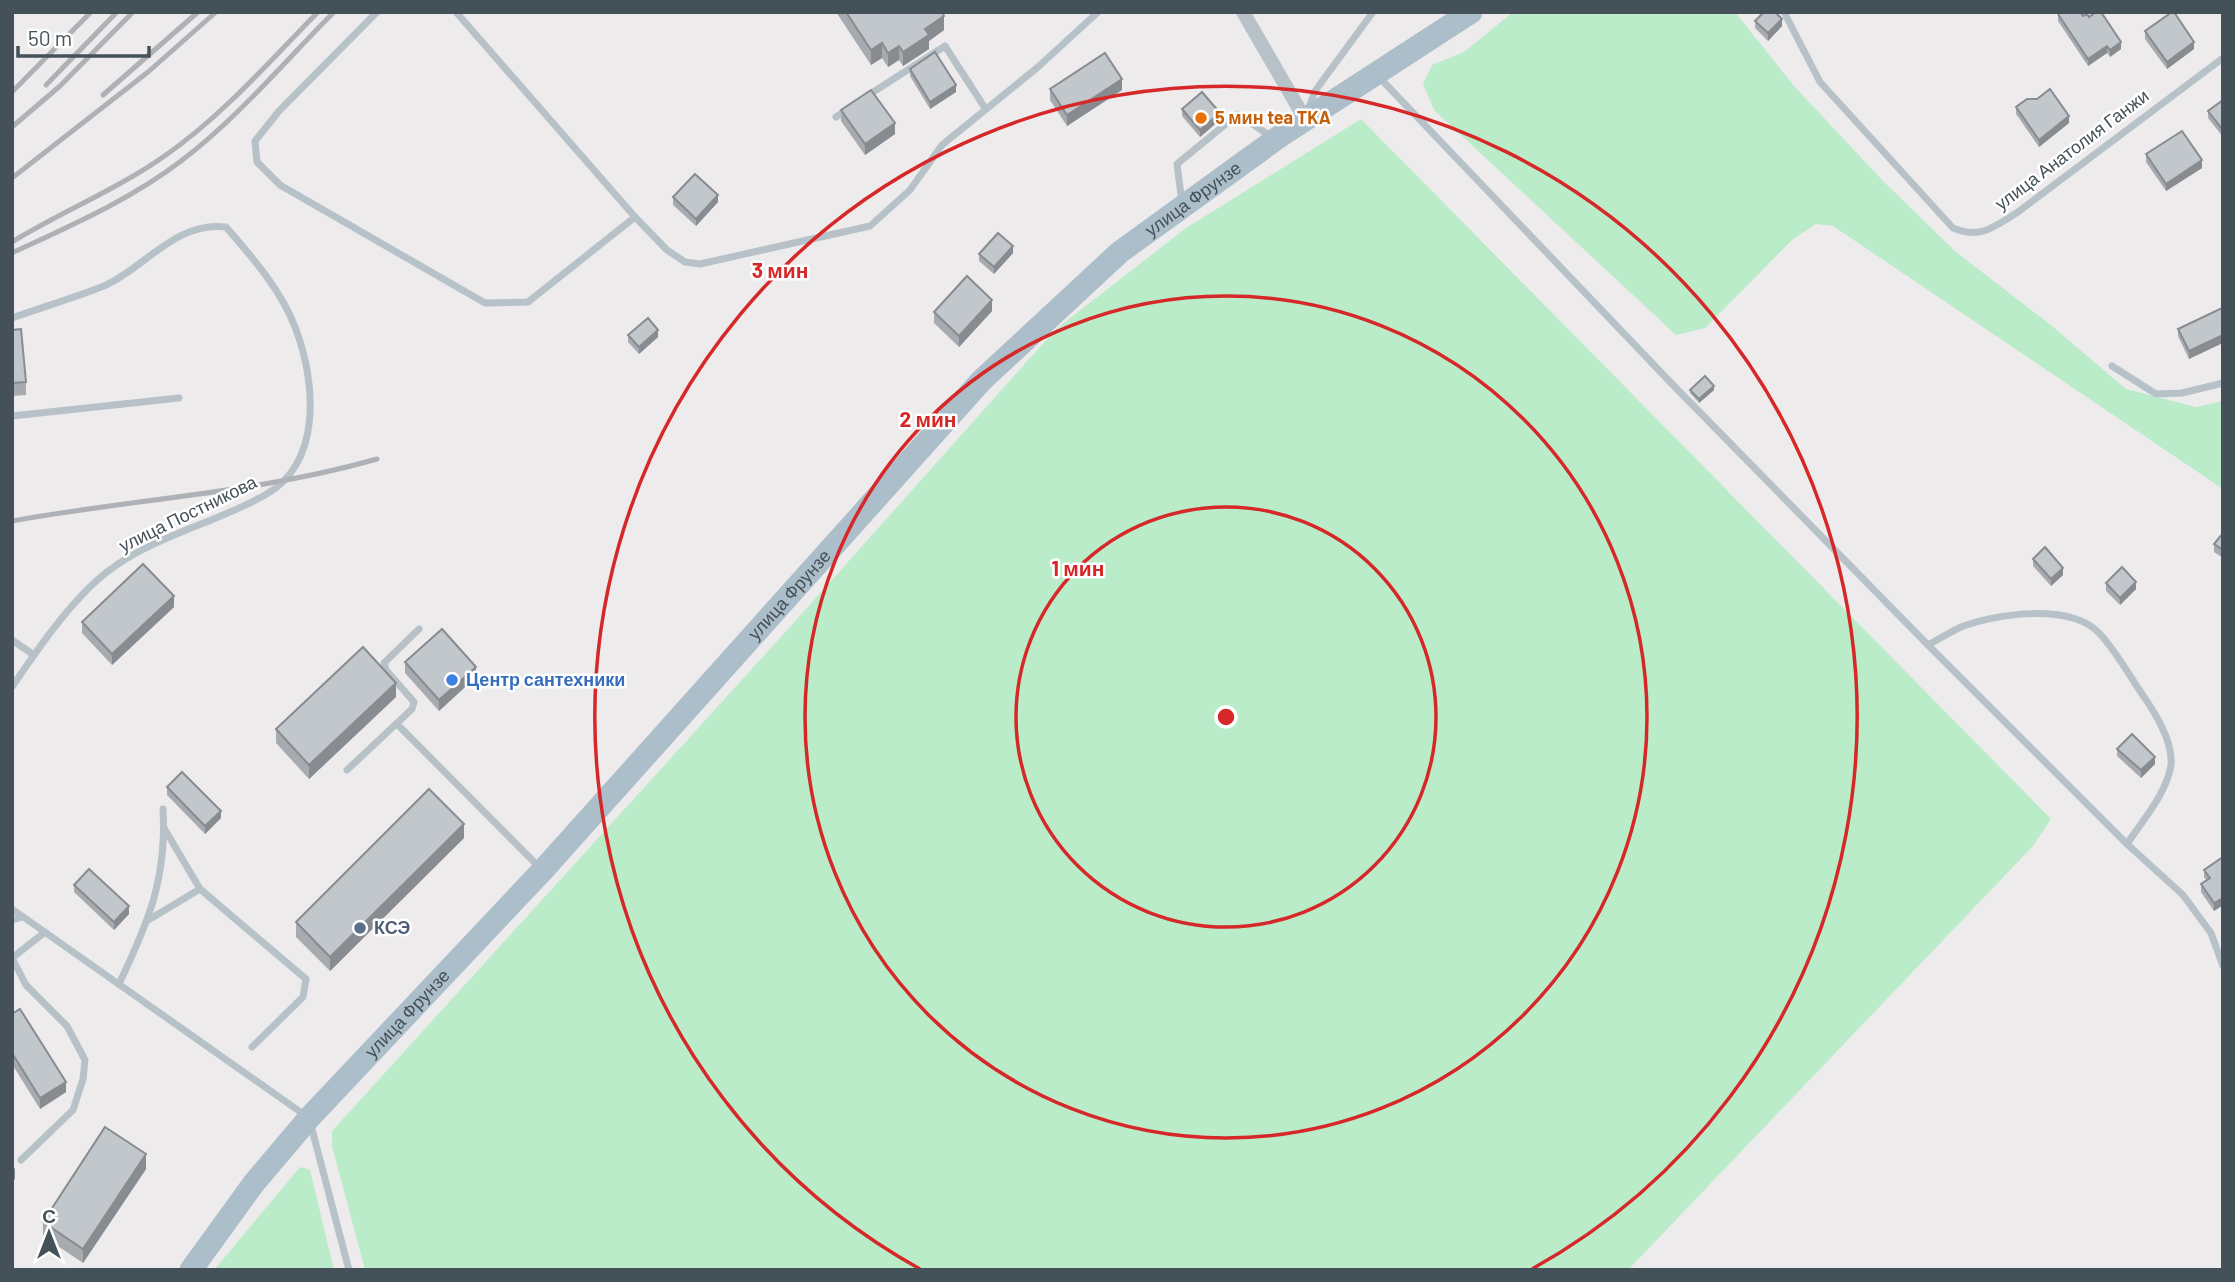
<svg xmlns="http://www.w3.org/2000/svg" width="2235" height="1282" viewBox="0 0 2235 1282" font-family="Barlow,sans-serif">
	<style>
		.green { fill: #baecc9 }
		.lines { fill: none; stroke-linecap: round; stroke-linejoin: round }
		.service { stroke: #b7c2c8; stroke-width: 7 }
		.minor { stroke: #b7c2c8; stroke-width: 14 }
		.primary { stroke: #acbeca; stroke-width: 23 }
		.rail { stroke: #aeb2b6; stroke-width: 5 }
		.wall { fill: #a7abaf }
		.shaded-wall { fill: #888b8f }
		.building { fill: #c2c7cc; stroke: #888b8f; stroke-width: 2 }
		.ring { fill: none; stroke: #d62828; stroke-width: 3.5 }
		.food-dot { fill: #e8710a; stroke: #fff; stroke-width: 2.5 }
		.shop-dot { fill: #3f7fe0; stroke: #fff; stroke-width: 2.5 }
		.service-dot { fill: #5c6f8a; stroke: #fff; stroke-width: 2.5 }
		.labels { text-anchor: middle; stroke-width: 5; stroke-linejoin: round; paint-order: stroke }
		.food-label { font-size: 18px; font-weight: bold; fill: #c56008; stroke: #fff; text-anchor: start }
		.street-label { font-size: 18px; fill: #455158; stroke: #fff }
		.shop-label { font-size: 18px; font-weight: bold; fill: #366cbe; stroke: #fff; text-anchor: start }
		.service-label { font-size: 18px; font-weight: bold; fill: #4e5e75; stroke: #fff; text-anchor: start }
		.centre { fill: #d62828; stroke: #fff; stroke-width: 3.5 }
		.ring-label { font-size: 21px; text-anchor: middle; font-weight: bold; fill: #d62828; stroke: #fff; stroke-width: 5; stroke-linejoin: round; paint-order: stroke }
	</style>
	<rect width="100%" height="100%" fill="#eeebec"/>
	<g class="green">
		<polygon points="1513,12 1735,12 1794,86 1883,181 1956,252 2052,326 2126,389 2196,407 2223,401 2223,489 1833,226 1816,224 1793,239 1705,328 1676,335 1434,110 1423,84 1432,65 1464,52"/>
		<polygon points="1361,119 2051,819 2033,846 1628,1270 365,1270 332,1146 332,1131 780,638 1056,329 1186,228"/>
		<polygon points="300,1167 310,1170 334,1270 214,1270"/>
	</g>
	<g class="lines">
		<g class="service">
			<polyline points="377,12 279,111 255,141 257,162 280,185 485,303 528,302 635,217"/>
			<polyline points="456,12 635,217 667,250 685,262 700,264 870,226 910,190 942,145 1038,67 1098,12"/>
			<path d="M 1784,12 L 1820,82 L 1953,228 C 1981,240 1995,226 2018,212 L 2223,58"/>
			<polyline points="1379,77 1674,386 1928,645 2127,844 2183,895 2211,933 2223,966"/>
			<polyline points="867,96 945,46 985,108"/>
			<polyline points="1308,110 1315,91 1373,12"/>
			<polyline points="836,117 848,109"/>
			<polyline points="1182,203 1177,164 1238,114 1273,138"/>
			<path d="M 12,318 C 42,307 74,298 104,286 C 145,268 175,221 226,227 C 252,257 281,290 295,327 C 316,381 323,463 265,495 C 214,524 153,536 107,572 C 71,600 37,650 12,687"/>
			<polyline points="2112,366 2156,394 2182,393 2223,383"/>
			<polyline points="12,416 179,398"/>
			<polyline points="12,640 34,655"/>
			<path d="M 1928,645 C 1939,639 1950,632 1961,627 C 1997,613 2072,603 2100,634 C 2115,650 2128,673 2140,691 C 2154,711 2173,740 2171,765 C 2167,793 2142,821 2127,844"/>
			<polyline points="397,724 539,867"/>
			<polyline points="347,770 412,709 414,702 386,670 384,663 419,629"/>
			<polyline points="164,828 200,889 306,979 303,997 252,1047"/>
			<polyline points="12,909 309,1118 349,1270"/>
			<polyline points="150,919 200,889"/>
			<polyline points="12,920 22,917"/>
			<polyline points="12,958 26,985 67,1026 85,1060 83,1079 73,1110 21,1160"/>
			<polyline points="12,958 45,932"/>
			<path d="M 119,984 C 148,923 167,879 163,809"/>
		</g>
		<polyline class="minor" points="1243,12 1305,119"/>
		<path class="primary" id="s1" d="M 191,1270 L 254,1183 L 309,1118 L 543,870 L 982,380 L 1120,252 L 1283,134 L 1471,12"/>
		<g class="rail">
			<polyline points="46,85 117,12"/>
			<polyline points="12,92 91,12"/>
			<polyline points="103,95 198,12"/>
			<polyline points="12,127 60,86 133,12"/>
			<polyline points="12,178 148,72 216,12"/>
			<path d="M 12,242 C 63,211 118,189 166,155 C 223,115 269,62 318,12"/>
			<path d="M 12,253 C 70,226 130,200 181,161 C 237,119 284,62 334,12"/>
			<path d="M 12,521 C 134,499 258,493 377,459"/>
		</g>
	</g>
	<g class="wall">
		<polygon points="836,12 942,12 944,30 929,41 929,49 903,66 899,60 888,67 882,58 871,65"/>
		<polygon points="2058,14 2089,17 2121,49 2110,57 2107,53 2088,66 2058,21"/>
		<polygon points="1755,21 1782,26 1768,41 1755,28"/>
		<polygon points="2145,31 2194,49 2167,69 2145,39"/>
		<polygon points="910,69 956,92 930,109 910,76"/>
		<polygon points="1050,89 1122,90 1067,126 1050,100"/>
		<polygon points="2223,100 2223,137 2208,118 2208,111"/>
		<polygon points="2016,107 2069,123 2039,147 2016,114"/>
		<polygon points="1182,109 1220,120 1200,137 1182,116"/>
		<polygon points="841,110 895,134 865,155 841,121"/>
		<polygon points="2146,154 2202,168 2166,191 2146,162"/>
		<polygon points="673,197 718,202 696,226 673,205"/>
		<polygon points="1013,253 994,274 979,261 979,254"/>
		<polygon points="2223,309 2189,359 2178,336 2178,329"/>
		<polygon points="992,311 959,347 934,323 934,312"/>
		<polygon points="12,330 26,382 26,395 12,396"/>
		<polygon points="628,335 658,337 639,354 628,342"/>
		<polygon points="1690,390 1714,390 1699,403 1690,393"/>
		<polygon points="2223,533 2223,558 2214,552 2214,544"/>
		<polygon points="2033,559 2063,575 2051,586 2033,566"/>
		<polygon points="2106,583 2136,589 2120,605 2106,591"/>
		<polygon points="174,607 112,665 82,633 82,622"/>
		<polygon points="405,662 476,677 439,711 405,673"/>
		<polygon points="396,697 309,779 276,743 276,729"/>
		<polygon points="2117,749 2155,764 2141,778 2117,756"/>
		<polygon points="167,787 221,818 205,834 167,795"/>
		<polygon points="464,838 330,971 296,937 296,922"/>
		<polygon points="2223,857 2223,905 2214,911 2201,892 2201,884 2207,881 2204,877 2204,870"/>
		<polygon points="74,885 129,914 114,930 74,892"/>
		<polygon points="12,1014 66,1092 40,1109 12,1064"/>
		<polygon points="146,1169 83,1263 43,1236 43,1222"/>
	</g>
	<g class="shaded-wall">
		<polygon points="944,16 944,30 929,41 929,49 903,66 903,52 925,29"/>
		<polygon points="1782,19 1782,26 1768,41 1768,33"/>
		<polygon points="2121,42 2121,49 2110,57 2110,50"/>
		<polygon points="2194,42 2194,49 2167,69 2167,62"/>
		<polygon points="882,43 882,58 871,65 871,50"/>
		<polygon points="899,46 899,60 888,67 888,53"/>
		<polygon points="2107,46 2107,53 2088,66 2088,59"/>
		<polygon points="1122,79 1122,90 1067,126 1067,115"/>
		<polygon points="956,85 956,92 930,109 930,102"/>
		<polygon points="1220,113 1220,120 1200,137 1200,130"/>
		<polygon points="2069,116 2069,123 2039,147 2039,140"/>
		<polygon points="895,123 895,134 865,155 865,144"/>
		<polygon points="2202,160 2202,168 2166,191 2166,184"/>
		<polygon points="718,195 718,202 696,226 696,219"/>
		<polygon points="1013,246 1013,253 994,274 994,267"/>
		<polygon points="992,300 992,311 959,347 959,336"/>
		<polygon points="658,330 658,337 639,354 639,347"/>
		<polygon points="2223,335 2223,343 2189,359 2189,351"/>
		<polygon points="1714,386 1714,390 1699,403 1699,399"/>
		<polygon points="2063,568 2063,575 2051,586 2051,579"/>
		<polygon points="2136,582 2136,589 2120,605 2120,598"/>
		<polygon points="174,596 174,607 112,665 112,654"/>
		<polygon points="476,667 476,677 439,711 439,700"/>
		<polygon points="396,683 396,697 309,779 309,765"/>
		<polygon points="2155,757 2155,764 2141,778 2141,770"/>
		<polygon points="221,811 221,818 205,834 205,826"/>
		<polygon points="464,824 464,838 330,971 330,957"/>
		<polygon points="2223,898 2223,905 2214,911 2214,903"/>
		<polygon points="129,906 129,914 114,930 114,922"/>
		<polygon points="66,1082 66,1092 40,1109 40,1098"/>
		<polygon points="146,1154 146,1169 83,1263 83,1249"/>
		<polygon points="15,1168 15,1179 12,1181 12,1170"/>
	</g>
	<g class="building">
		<polygon points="846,12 942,12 944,16 925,29 929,35 903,52 899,46 888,53 882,43 871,50"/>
		<polygon points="1764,12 1775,12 1782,19 1768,33 1755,21"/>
		<polygon points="2060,12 2080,12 2083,16 2087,14 2089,17 2096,12 2101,12 2121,42 2110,50 2107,46 2088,59 2058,14"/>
		<polygon points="2172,12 2174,12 2194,42 2167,62 2145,31"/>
		<polygon points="935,52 956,85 930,102 910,69"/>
		<polygon points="1105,53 1122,79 1067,115 1050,89"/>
		<polygon points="2050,89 2069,116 2039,140 2016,107 2027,99 2037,99"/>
		<polygon points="871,90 895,123 865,144 841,110"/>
		<polygon points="1202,92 1220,113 1200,130 1182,109"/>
		<polygon points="2223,100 2223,130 2208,111"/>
		<polygon points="2182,131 2202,160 2166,184 2146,154"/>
		<polygon points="695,174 718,195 696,219 673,197"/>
		<polygon points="998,233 1013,246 994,267 979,254"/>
		<polygon points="967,276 992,300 959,336 934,312"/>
		<polygon points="2222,308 2223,335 2189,351 2178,329"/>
		<polygon points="648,318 658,330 639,347 628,335"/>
		<polygon points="21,329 26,382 12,383 12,330"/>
		<polygon points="1705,376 1714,386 1699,399 1690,390"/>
		<polygon points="2223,533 2223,550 2214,544"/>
		<polygon points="2045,547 2063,568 2051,579 2033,559"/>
		<polygon points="143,564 174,596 112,654 82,622"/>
		<polygon points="2122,567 2136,582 2120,598 2106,583"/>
		<polygon points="442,629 476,667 439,700 405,662"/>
		<polygon points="363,647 396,683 309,765 276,729"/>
		<polygon points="2132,734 2155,757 2141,770 2117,749"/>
		<polygon points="182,772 221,811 205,826 167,787"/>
		<polygon points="429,789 464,824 330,957 296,922"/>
		<polygon points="2223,857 2223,898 2214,903 2201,884 2210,878 2204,870"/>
		<polygon points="89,869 129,906 114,922 74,885"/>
		<polygon points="20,1009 66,1082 40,1098 12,1053 12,1014"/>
		<polygon points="105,1127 146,1154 83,1249 43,1222"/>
	</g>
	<g class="ring">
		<circle cx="1226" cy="717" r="210"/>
		<circle cx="1226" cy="717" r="421"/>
		<path d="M920 1269A631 631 0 1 1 1532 1269"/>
	</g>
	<circle class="food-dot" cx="1201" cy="118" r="7"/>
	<circle class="shop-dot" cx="452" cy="680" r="7"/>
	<circle class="service-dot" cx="360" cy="928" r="7"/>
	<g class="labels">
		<g class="food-label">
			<text x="1215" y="124">5 мин tea TKA</text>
		</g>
		<g class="street-label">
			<text transform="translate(2072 150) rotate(-37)" y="6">улица Анатолия Ганжи</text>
			<text dy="6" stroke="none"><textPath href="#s1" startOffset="1470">улица Фрунзе</textPath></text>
			<text transform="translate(188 514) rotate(-26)" y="6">улица Постникова</text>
			<text dy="6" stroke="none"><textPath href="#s1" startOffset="903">улица Фрунзе</textPath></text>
			<text dy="6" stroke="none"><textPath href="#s1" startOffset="336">улица Фрунзе</textPath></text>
		</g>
		<g class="shop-label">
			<text x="466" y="686">Центр сантехники</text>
		</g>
		<g class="service-label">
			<text x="374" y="934">КСЭ</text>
		</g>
	</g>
	<circle cx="1226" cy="717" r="10" class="centre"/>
	<g class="ring-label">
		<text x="780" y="278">3 мин</text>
		<text x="928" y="427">2 мин</text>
		<text x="1078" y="576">1 мин</text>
	</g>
	<rect width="2235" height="1282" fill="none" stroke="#455158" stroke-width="28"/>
	<g transform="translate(49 1233)" stroke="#ffffff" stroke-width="5" paint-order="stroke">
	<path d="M0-5L12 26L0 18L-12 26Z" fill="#455158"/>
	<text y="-10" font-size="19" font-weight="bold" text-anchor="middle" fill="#455158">С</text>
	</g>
	<path d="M18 46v10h131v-10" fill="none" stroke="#455158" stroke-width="3.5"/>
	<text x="28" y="46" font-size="21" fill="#455158" stroke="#ffffff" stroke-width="5" paint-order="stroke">50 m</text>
</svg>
